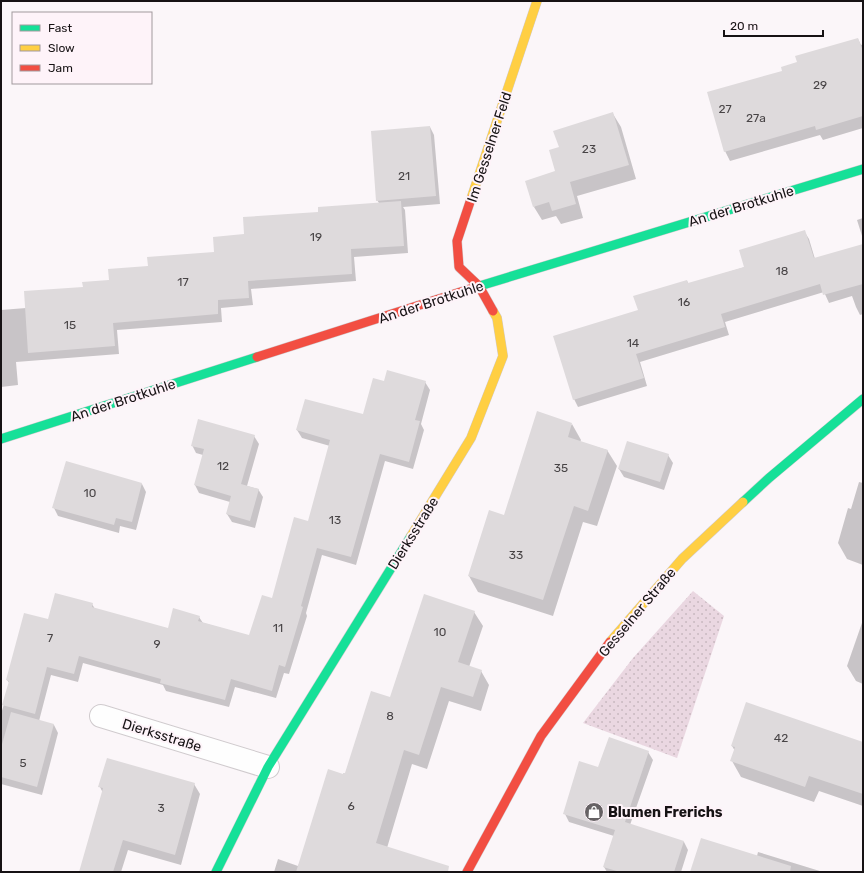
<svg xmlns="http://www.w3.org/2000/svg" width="864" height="873" viewBox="0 0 864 873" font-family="Rubik,sans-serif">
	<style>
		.green { fill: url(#green-dots) }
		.shadow { fill: #0003 }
		.building { fill: #dedadc }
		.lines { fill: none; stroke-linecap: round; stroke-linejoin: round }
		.street-casing { stroke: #d0cbce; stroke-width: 24 }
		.fast-casing { stroke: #d0cbce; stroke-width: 10 }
		.slow-casing { stroke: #d0cbce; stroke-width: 10 }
		.jam-casing { stroke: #d0cbce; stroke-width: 10 }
		.street { stroke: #fefefe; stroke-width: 22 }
		.fast { stroke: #16e098; stroke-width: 9 }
		.slow { stroke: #ffcf43; stroke-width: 9 }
		.jam { stroke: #f24e42; stroke-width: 9 }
		.labels { text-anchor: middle; stroke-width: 4; stroke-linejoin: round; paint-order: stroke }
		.number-label { font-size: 12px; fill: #484446 }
		.street-label { font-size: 14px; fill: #161214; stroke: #fef3f9 }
		.poi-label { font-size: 14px; font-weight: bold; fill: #161214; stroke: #fef3f9; text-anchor: start }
	</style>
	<defs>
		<pattern id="green-dots" width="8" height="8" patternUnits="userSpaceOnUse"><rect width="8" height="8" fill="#ead7e1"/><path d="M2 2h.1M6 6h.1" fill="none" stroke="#c8b8c0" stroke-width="1.8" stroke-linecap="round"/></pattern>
	</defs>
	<rect width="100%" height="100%" fill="#fbf6f9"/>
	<polygon class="green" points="693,591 724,616 677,758 583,723 633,658"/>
	<g class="shadow">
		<polygon points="858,39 861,45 863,44 863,128 823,140 820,135 730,161 725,151 784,72 798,63"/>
		<polygon points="613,114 621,127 636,179 577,196 583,218 561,224 556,216 542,220 534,207 557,172 560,148"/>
		<polygon points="430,127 434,135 440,204 403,207 405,210 408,253 354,257 356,281 251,289 253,305 221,308 222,322 117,330 119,354 16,362 18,385 1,387 1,310 26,308 84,288 110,280 149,266 215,253 245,235 319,213 379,203 377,200"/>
		<polygon points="863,218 863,239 857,220"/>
		<polygon points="804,231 809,239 815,259 863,245 863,314 860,315 856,307 852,296 829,303 824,292 725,322 729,335 640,362 647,386 578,407 574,399 639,311 687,281 689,284 745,267"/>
		<polygon points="384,382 425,382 430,390 421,424 424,430 413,469 385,461 356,565 322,555 306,613 307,616 289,674 284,673 276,698 235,687 229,707 166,691 163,685 83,663 78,682 51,675 39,721 54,725 58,733 42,795 1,784 1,714 10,684 7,680 49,620 92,604 95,609 169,629 199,617 203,623 250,636 273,599 309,522 330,446 302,438 297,430 364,416"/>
		<polygon points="572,424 581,440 580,442 607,450 617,466 597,526 583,522 553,616 478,592 469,576 505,516"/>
		<polygon points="254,436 259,444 247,486 258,489 263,497 255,528 232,522 227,514 230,502 199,493 195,485 203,455 196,453 192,445"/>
		<polygon points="668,455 673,463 664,490 624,477 619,469"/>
		<polygon points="859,482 863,483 863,565 847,559 838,543 848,508 851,509"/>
		<polygon points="142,484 146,492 136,530 120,526 119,533 58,516 54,508"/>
		<polygon points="474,612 483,626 469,667 481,671 489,685 481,711 449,701 427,769 412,764 387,848 415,872 274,872 278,859 298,866 343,776 346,774 391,698"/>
		<polygon points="863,620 863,684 856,681 847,666"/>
		<polygon points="863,739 863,806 819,791 814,802 741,777 732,761 735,751 732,746 862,742"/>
		<polygon points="648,752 653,760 630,825 684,842 688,850 681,872 607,872 604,867 614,836 569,822 565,814 599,769"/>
		<polygon points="194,784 200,794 181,865 128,850 121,872 80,872 103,793 100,787"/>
		<polygon points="758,852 823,872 695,872 757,856"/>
	</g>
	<g class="building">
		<polygon points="858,38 863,51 863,116 816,130 815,126 724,152 707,92 782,71 781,67 797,62 795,56"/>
		<polygon points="613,112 629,165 570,182 576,204 552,211 549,202 533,207 525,181 555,171 549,150 559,147 553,131"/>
		<polygon points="430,126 436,196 376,201 371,131"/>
		<polygon points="401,201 404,246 351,249 352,274 248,281 249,298 218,300 218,314 113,323 115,346 28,353 24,291 83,287 82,282 109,280 108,269 148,266 147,257 214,252 213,237 244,234 243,217 318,212 318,207"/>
		<polygon points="805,230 814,258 863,244 863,284 823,295 820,284 721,314 725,327 636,354 644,378 573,400 553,336 638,310 633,296 687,280 688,283 744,267 739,250"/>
		<polygon points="387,370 426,381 415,420 420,421 409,462 380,454 351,557 317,548 301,606 303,607 285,667 279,665 272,691 231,679 225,700 160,683 161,679 79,656 74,674 47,667 35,714 2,705 9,681 6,680 24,613 48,619 55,593 93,603 92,607 168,628 173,608 200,616 198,621 249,635 262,595 272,598 294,517 308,521 330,440 296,430 305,399 363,414 373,378 384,381"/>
		<polygon points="537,411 572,423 568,437 608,450 588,511 574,506 543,600 468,576 489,510 504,515"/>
		<polygon points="198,419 255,435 241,484 259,489 250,521 226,514 231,496 194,485 204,449 191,446"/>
		<polygon points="627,441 669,454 660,482 618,469"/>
		<polygon points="66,461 142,483 132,522 116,518 114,525 52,508"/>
		<polygon points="424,594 475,611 458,662 482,670 473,697 441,687 419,755 404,750 376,843 449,866 448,872 296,872 328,769 343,774 343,773 345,773 371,691 390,697"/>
		<polygon points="746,702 863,742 863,794 809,776 805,787 730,761 735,747 731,746"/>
		<polygon points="11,712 54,724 37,787 1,777 1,748"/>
		<polygon points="609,737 649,751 625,822 684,841 674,872 620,872 603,867 615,830 563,814 579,761 598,767"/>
		<polygon points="107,758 195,783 175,855 123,840 113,872 79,872 103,788 98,787"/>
		<polygon points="701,838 791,866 790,872 690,872"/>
	</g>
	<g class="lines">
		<defs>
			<polyline id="street" points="101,716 268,767"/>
			<g id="fast">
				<polyline points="473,288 863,169"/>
				<polyline points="1,439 257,357"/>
				<polyline points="743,502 769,478 863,399"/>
				<polyline points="216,872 268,767 411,536"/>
			</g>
			<g id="slow">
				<polyline points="471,199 537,1"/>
				<polyline points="411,536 471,438 503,356 497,318 493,311"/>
				<polyline points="610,642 682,559 743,502"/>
			</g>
			<g id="jam">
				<polyline points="471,199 457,241 459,267 479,286 493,311"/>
				<polyline points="257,357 473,288"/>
				<polyline points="467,872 541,736 610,642"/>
			</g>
		</defs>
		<use href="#street" class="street-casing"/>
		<use href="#fast" class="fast-casing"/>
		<use href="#slow" class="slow-casing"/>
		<use href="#jam" class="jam-casing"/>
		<use href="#street" class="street"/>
		<use href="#fast" class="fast"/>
		<use href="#slow" class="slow"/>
		<use href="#jam" class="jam"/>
	</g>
	<defs>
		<symbol id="shop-disc" viewBox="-11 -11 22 22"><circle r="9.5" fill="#666264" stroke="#fef3f9"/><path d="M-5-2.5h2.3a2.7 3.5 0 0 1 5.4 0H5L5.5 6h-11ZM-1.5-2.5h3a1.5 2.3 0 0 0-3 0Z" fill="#fff"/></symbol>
	</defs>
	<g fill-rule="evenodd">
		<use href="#shop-disc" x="583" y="801" width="22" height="22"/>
	</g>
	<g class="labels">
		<g class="number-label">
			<text x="820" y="89">29</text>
			<text x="725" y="113">27</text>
			<text x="756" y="122">27a</text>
			<text x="589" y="153">23</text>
			<text x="404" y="180">21</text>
			<text x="316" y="241">19</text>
			<text x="782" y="275">18</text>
			<text x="183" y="286">17</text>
			<text x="684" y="306">16</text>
			<text x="70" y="329">15</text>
			<text x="633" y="347">14</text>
			<text x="223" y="470">12</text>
			<text x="561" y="472">35</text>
			<text x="90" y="497">10</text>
			<text x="335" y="524">13</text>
			<text x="516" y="559">33</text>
			<text x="278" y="632">11</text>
			<text x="440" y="636">10</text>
			<text x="50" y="642">7</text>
			<text x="157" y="648">9</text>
			<text x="390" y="720">8</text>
			<text x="781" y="742">42</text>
			<text x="23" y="767">5</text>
			<text x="351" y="810">6</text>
			<text x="161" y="812">3</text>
		</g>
		<g class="street-label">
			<text transform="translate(489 147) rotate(-72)" y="5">Im Gesselner Feld</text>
			<text transform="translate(741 206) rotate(-17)" y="5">An der Brotkuhle</text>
			<text transform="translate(431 302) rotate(-18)" y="5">An der Brotkuhle</text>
			<text transform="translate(123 400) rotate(-18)" y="5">An der Brotkuhle</text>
			<text transform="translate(413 533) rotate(-58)" y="5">Dierksstraße</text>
			<text transform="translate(637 612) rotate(-50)" y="5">Gesselner Straße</text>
			<text transform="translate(162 735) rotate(17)" y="5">Dierksstraße</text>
		</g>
		<g class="poi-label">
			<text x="608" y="817">Blumen Frerichs</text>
		</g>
	</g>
	<rect width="864" height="873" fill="none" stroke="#161214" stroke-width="4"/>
	<rect x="12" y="12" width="140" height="72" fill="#fef3f9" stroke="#a1999d"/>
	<rect x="20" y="25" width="20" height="6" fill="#16e098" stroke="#a1999d"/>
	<text x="48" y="32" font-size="12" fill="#161214">Fast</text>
	<rect x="20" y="45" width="20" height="6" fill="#ffcf43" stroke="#a1999d"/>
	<text x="48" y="52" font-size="12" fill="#161214">Slow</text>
	<rect x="20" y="65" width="20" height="6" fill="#f24e42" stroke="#a1999d"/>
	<text x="48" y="72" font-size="12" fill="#161214">Jam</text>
	<path d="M724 30v6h99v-6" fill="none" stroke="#161214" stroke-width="2"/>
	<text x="730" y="30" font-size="12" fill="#161214" stroke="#fef3f9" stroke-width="3" paint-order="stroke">20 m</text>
</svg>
